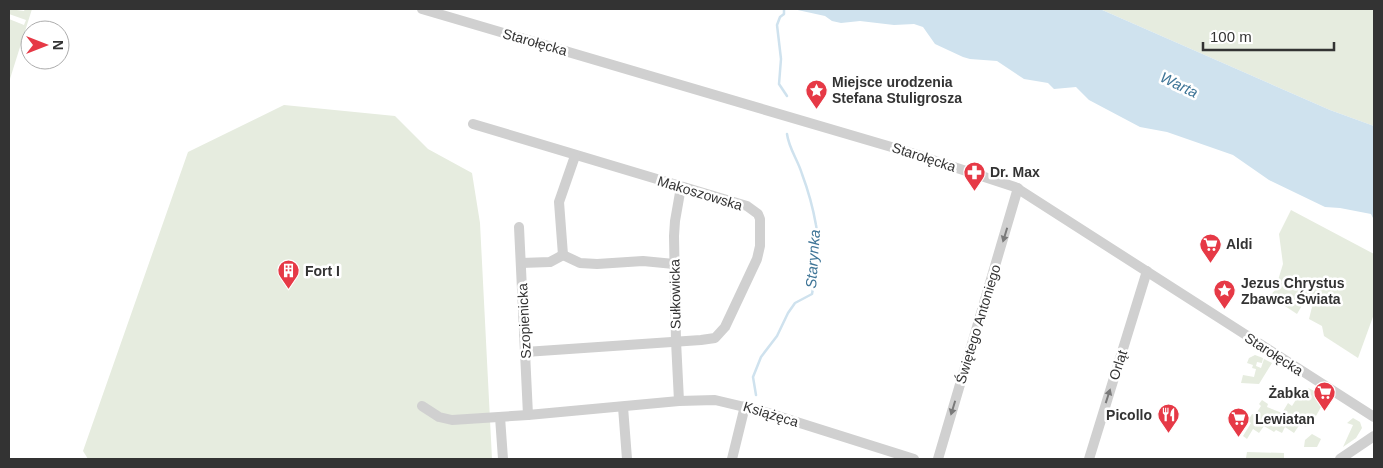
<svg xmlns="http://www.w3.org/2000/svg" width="1383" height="468" viewBox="0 0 1383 468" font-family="Helvetica,sans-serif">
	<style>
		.green { fill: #e6ecdf }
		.water { fill: #cfe2ee }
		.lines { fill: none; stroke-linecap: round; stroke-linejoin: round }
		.stream { stroke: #cfe2ee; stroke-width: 2.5 }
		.minor { stroke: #d0d0d0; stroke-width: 10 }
		.oneway { fill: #7a7a7a }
		.labels { text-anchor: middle; stroke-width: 5; stroke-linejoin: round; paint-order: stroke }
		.street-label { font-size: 14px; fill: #333; stroke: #fff }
		.poi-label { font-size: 14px; font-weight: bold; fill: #333; stroke: #fff; text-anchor: start }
		.water-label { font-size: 15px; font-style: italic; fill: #3f7597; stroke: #fff }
	</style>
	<rect width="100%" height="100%" fill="#fff"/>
	<g class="green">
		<polygon points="9,9 24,11 25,9 32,9 9,82 9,19 24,25 26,20 9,14"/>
		<polygon points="1100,9 1374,9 1374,126 1330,110"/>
		<polygon points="284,105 395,116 428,149 472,173 480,223 492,459 88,459 83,451 188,152"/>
		<polygon points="1291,210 1374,254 1374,314 1358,358 1324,336 1322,326 1309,319 1312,307 1304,302 1297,314 1270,296 1275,290 1283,264 1279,234"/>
		<polygon points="1255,355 1263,358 1262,363 1257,362 1256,366 1261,368 1264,359 1272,363 1259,384 1241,383 1243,375 1254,377 1256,369 1252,368 1253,365 1247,363 1249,358"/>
		<polygon points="1308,388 1319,393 1325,400 1312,423 1309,422 1306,427 1300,424 1294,433 1285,427 1282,433 1276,430 1274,432 1264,426 1259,433 1253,429 1247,439 1243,436 1251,423 1248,421 1252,414 1255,415 1261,406 1259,404 1262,400 1268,404 1267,407 1282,413 1288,403 1292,406 1302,390 1306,392"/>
		<polygon points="1353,418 1360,422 1362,428 1356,438 1343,447 1353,425 1347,423"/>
		<polygon points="1312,434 1321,439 1317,447 1304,447 1305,440"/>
		<polygon points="1247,452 1284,453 1284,458 1246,458"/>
	</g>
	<polygon class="water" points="793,9 1100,9 1330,110 1374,126 1374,220 1371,214 1340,208 1325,207 1269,180 1233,155 1167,132 1140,127 1089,100 1076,87 1054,89 1048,83 1024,79 997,61 970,59 963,57 935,44 923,27 914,24 894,25 860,21 841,23 832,21 825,16"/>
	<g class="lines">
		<g class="stream">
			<polyline points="784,9 784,14 780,17 777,25 781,59 779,84 787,96"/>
			<path d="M 756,395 L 753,377 L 761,357 L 777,336 L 788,313 L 795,303 L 812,294 C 816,273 821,247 816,225 C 813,208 808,190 802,174 C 798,160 789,149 787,134"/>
		</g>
		<g class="minor">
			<polyline points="422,9 905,151 1015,187 1374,417"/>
			<polyline points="473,124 747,206 758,214 760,219 760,246 757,259 725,327 715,338 701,340 525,352"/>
			<polyline points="519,227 528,415"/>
			<polyline points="563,255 580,263 597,264 643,261 674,264"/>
			<polyline points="563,255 559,202 575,156"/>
			<polyline points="521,263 550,262 563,255"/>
			<polyline points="679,401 676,341 674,236 675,221 681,187"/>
			<polyline points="422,406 439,417 452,420 528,415 679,401 715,400 765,412 914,459"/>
			<polyline points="623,407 627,459"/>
			<polyline points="500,417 503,459"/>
			<polyline points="732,459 745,406"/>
			<polyline points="938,459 1018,188"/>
			<polyline points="1089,459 1147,271"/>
			<polyline points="1340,459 1374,436"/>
		</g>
	</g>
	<defs><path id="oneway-solid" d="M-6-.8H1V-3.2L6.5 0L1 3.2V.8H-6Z" transform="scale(1.25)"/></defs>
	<g class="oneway">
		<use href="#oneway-solid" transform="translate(1005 235) rotate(107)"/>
		<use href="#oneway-solid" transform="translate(1108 396) rotate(-72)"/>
		<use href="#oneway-solid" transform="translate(953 408) rotate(107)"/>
	</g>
	<defs>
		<symbol id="sight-pin" viewBox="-11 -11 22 30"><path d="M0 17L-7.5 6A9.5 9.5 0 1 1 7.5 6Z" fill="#e63946" stroke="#fff"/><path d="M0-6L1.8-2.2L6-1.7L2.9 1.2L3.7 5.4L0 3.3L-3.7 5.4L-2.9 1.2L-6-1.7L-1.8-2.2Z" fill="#fff"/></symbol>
		<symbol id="pharmacy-pin" viewBox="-11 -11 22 30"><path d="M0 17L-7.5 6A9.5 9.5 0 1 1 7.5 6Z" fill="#e63946" stroke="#fff"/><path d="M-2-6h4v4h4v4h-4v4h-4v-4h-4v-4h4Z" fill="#fff"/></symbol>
		<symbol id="supermarket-pin" viewBox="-11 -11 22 30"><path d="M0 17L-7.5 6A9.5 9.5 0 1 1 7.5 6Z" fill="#e63946" stroke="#fff"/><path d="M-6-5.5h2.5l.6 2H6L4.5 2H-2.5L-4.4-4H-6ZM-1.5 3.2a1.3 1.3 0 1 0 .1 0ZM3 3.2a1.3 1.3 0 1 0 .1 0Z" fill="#fff"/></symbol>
		<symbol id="building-pin" viewBox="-11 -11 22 30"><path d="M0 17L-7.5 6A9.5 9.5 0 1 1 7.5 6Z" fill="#e63946" stroke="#fff"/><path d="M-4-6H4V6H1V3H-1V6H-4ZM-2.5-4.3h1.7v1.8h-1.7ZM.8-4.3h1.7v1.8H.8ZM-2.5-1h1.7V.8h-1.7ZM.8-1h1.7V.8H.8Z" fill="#fff"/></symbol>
		<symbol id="restaurant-pin" viewBox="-11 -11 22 30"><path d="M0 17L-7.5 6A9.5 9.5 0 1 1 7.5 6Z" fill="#e63946" stroke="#fff"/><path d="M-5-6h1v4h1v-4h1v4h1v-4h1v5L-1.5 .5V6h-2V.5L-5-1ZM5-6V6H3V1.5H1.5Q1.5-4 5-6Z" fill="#fff"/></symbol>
	</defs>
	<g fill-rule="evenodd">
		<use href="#sight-pin" x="804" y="78" width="25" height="34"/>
		<use href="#pharmacy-pin" x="962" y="160" width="25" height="34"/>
		<use href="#supermarket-pin" x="1198" y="232" width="25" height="34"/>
		<use href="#building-pin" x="276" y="258" width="25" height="34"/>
		<use href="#sight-pin" x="1212" y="278" width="25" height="34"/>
		<use href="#supermarket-pin" x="1312" y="380" width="25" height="34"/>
		<use href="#restaurant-pin" x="1156" y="402" width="25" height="34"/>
		<use href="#supermarket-pin" x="1226" y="406" width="25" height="34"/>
	</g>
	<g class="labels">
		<g class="street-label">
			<text transform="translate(535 42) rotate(16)" y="5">Starołęcka</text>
			<text transform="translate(924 157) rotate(18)" y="5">Starołęcka</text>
			<text transform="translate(700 193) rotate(17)" y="5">Makoszowska</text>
			<text transform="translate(675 294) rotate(-91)" y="5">Sułkowicka</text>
			<text transform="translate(524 321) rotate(-93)" y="5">Szopienicka</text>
			<text transform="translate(978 324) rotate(-73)" y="5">Świętego Antoniego</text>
			<text transform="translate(1274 354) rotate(33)" y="5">Starołęcka</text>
			<text transform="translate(1118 365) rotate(-72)" y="5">Orląt</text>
			<text transform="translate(771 414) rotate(17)" y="5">Książęca</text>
		</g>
		<g class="poi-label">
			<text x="832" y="87">Miejsce urodzenia<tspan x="832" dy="16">Stefana Stuligrosza</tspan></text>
			<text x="990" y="177">Dr. Max</text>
			<text x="1226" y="249">Aldi</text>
			<text x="305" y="276">Fort I</text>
			<text x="1241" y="288">Jezus Chrystus<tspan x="1241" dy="16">Zbawca Świata</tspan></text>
			<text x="1309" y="398" text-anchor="end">Żabka</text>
			<text x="1152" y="420" text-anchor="end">Picollo</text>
			<text x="1255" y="424">Lewiatan</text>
		</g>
		<g class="water-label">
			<text transform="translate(1179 85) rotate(26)" y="5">Warta</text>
			<text transform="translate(813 259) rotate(-86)" y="5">Starynka</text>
		</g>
	</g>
	<rect width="1383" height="468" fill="none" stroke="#333333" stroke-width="20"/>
	<g transform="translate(45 45) rotate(90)"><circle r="24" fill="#ffffff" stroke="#adadad"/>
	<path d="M0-4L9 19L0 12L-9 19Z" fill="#e63946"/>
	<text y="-8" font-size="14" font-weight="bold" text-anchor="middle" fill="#333333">N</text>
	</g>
	<path d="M1203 42v8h131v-8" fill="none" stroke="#333333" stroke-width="2.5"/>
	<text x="1210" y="42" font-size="15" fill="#333333" stroke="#ffffff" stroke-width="4" paint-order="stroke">100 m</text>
</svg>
